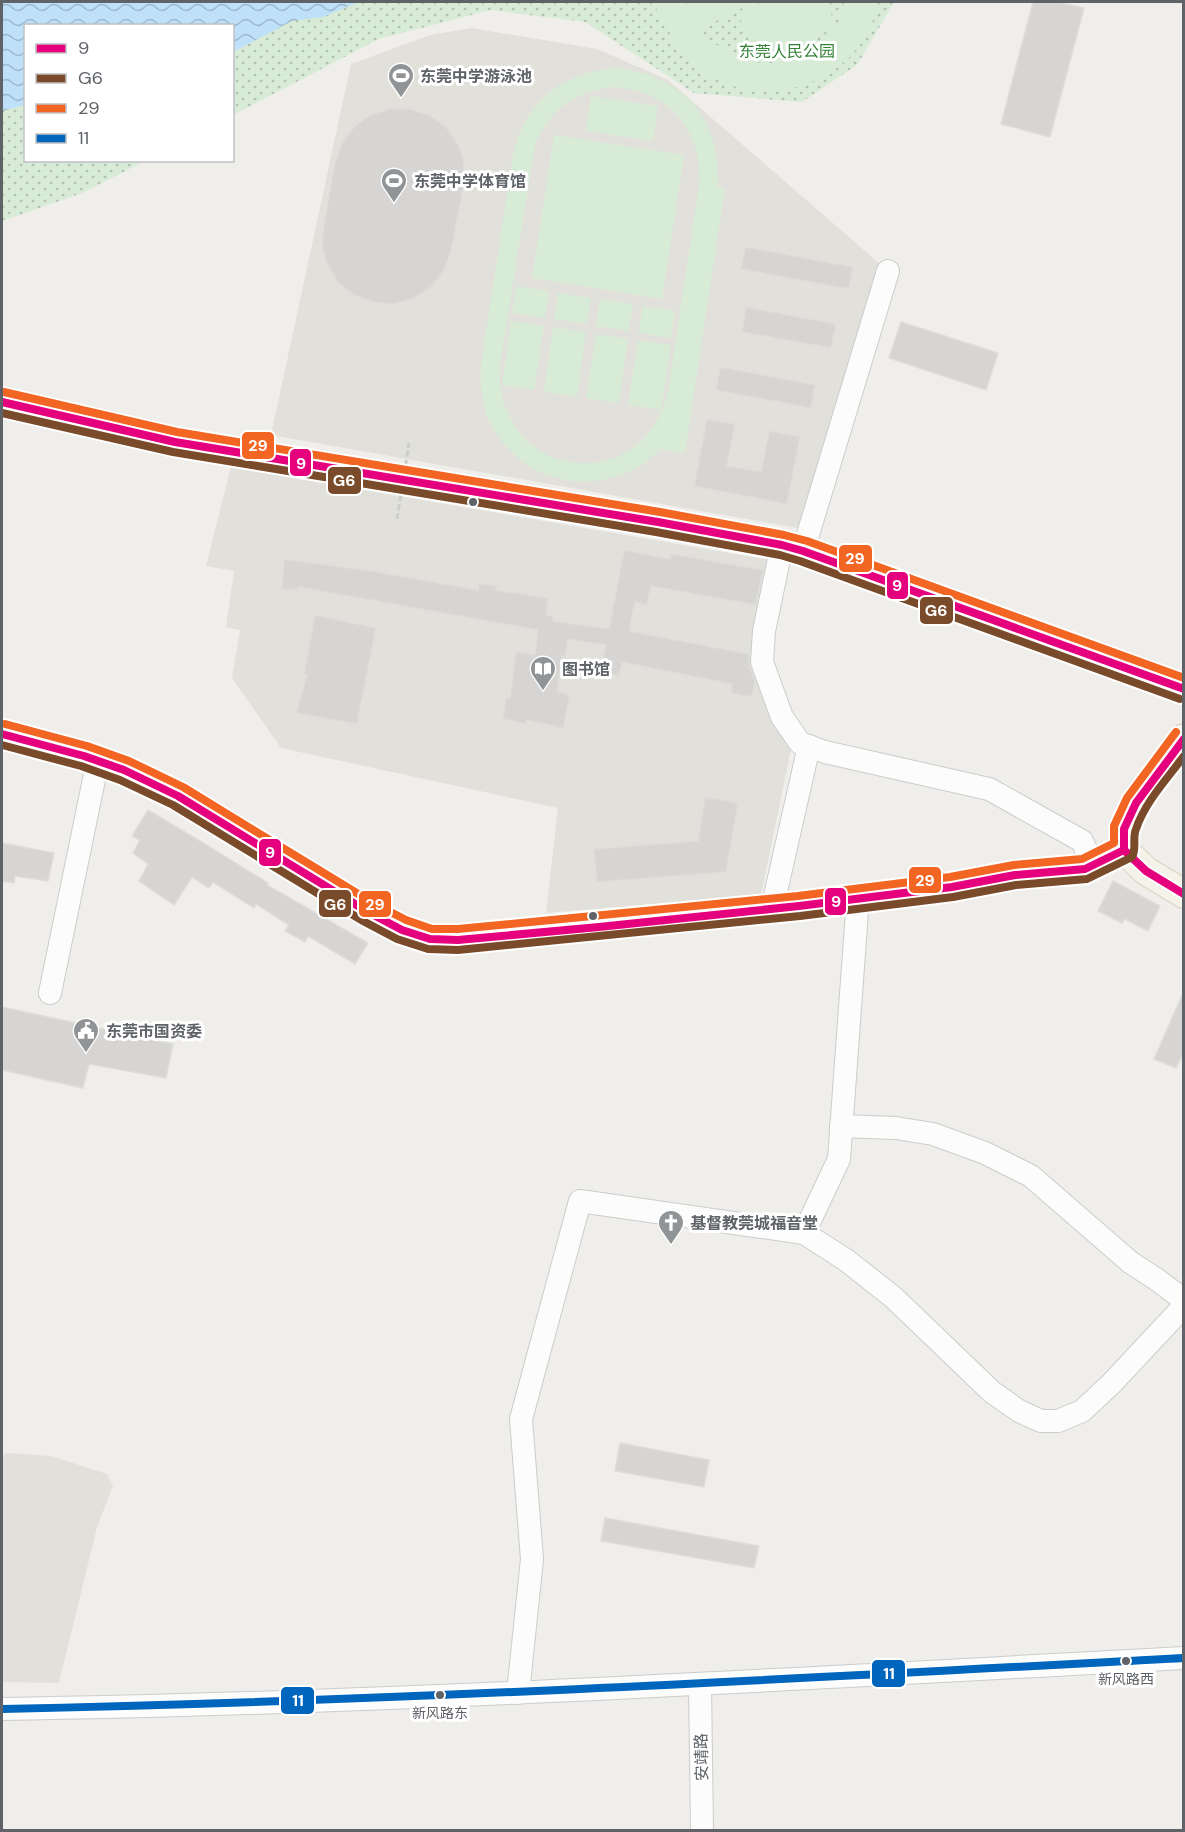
<svg xmlns="http://www.w3.org/2000/svg" width="1185" height="1832" viewBox="0 0 1185 1832" font-family="'DM Sans','Noto Sans SC',sans-serif">
	<style>
		.education { fill: #e2e0da }
		.park { fill: url(#park-dots) }
		.pitch { fill: #d8ebd6; fill-rule: evenodd }
		.water { fill: url(#water-waves) }
		.building { fill: #d6d5d3; stroke: #deddd9; stroke-width: 1.5 }
		.lines { fill: none; stroke-linecap: round; stroke-linejoin: round }
		.minor-casing { stroke: #cbcccc; stroke-width: 24 }
		.major-casing { stroke: #d7ceb8; stroke-width: 30 }
		.minor { stroke: #fdfcfc; stroke-width: 22 }
		.major { stroke: #f4f2e9; stroke-width: 28 }
		.path-bridge { stroke: #cacfcc; stroke-width: 3; stroke-dasharray: 6 3; stroke-linecap: butt }
		.bus-1-casing { stroke: #fff; stroke-width: 12 }
		.bus-2-casing { stroke: #fff; stroke-width: 12 }
		.bus-3-casing { stroke: #fff; stroke-width: 12 }
		.bus-4-casing { stroke: #fff; stroke-width: 12 }
		.bus-1 { stroke: #e5007d; stroke-width: 8 }
		.bus-2 { stroke: #7a4b2a; stroke-width: 8 }
		.bus-3 { stroke: #f26522; stroke-width: 8 }
		.bus-4 { stroke: #0065bd; stroke-width: 8 }
		.bus-dot { fill: #5f6368; stroke: #fff; stroke-width: 2 }
		.labels { text-anchor: middle; stroke-width: 6; stroke-linejoin: round; paint-order: stroke }
		.bus-label { font-size: 14px; fill: #5f6368; stroke: #fff }
		.park-label { font-size: 16px; fill: #348238; stroke: #fff }
		.poi-label { font-size: 16px; font-weight: bold; fill: #5f6368; stroke: #fff; text-anchor: start }
		.street-label { font-size: 16px; fill: #5f6368; stroke: #fff }
		.line-badge { stroke: #fff; stroke-width: 2 }
		.badge-label { font-size: 16px; text-anchor: middle; font-weight: bold; fill: #fff }
	</style>
	<defs>
		<pattern id="park-dots" width="8" height="8" patternUnits="userSpaceOnUse" patternTransform="scale(1.5)"><rect width="8" height="8" fill="#d8ebd6"/><path d="M2 2h.1M6 6h.1" fill="none" stroke="#b2c2b1" stroke-width="1.8" stroke-linecap="round"/></pattern>
		<pattern id="water-waves" width="16" height="10" patternUnits="userSpaceOnUse" patternTransform="scale(1.5)"><rect width="16" height="10" fill="#bfe0f9"/><path d="M0 5q4-4 8 0t8 0" fill="none" stroke="#9eb9cd"/></pattern>
	</defs>
	<rect width="100%" height="100%" fill="#efeeea"/>
	<g class="education">
		<polygon points="472,28 597,49 668,80 880,264 798,528 271,435 351,64 430,35"/>
		<polygon points="231,467 782,562 759,661 792,744 761,895 546,913 558,808 281,748 232,678 240,630 226,627 234,571 206,566"/>
		<polygon points="6,1453 51,1456 107,1474 113,1486 97,1527 59,1683 2,1682 2,1457"/>
	</g>
	<polygon class="park" points="2,2 894,2 857,65 802,102 694,93 585,22 490,10 379,39 233,115 232,26 26,26 26,160 145,161 82,193 2,221"/>
	<g class="pitch">
		<path d="M 653,2 L 685,2 L 695,20 L 686,2 L 755,2 L 700,29 C 717,49 736,58 761,63 L 737,13 L 762,2 L 825,2 L 837,26 L 848,2 L 878,2 C 865,80 767,116 704,72 C 679,54 666,28 653,2 ZM 836,27 C 819,51 792,64 763,63 Z"/>
		<path d="M 613,68 C 682,73 722,118 718,187 L 725,188 L 685,453 L 661,449 C 607,503 519,488 488,418 C 481,401 480,382 481,364 L 513,155 C 526,102 559,74 613,68 ZM 613,87 C 669,91 703,129 699,185 L 668,392 C 642,501 494,479 500,366 L 535,145 C 551,109 574,92 613,87 Z"/>
		<polygon points="591,96 658,106 653,141 586,131"/>
		<polygon points="554,135 684,155 662,299 532,278"/>
		<polygon points="516,286 549,291 545,318 512,313"/>
		<polygon points="558,293 591,298 587,324 554,319"/>
		<polygon points="600,299 633,304 629,331 596,326"/>
		<polygon points="643,306 675,311 671,338 638,333"/>
		<polygon points="511,321 544,326 534,390 502,385"/>
		<polygon points="553,327 586,332 577,397 544,392"/>
		<polygon points="596,334 628,339 619,403 586,398"/>
		<polygon points="638,340 671,345 661,410 628,405"/>
	</g>
	<polygon class="water" points="2,2 359,2 323,17 292,21 233,52 232,26 26,26 25,105 2,111"/>
	<g class="building">
		<polygon points="1033,2 1058,2 1084,8 1050,137 1001,124"/>
		<polygon points="389,109 410,109 429,115 446,127 458,144 464,163 464,184 451,251 444,270 431,287 414,298 394,304 373,302 354,295 338,282 327,264 322,244 324,224 335,163 342,143 354,127 370,115"/>
		<polygon points="745,247 853,267 849,289 741,269"/>
		<polygon points="746,307 836,324 831,348 742,332"/>
		<polygon points="901,322 998,353 986,390 889,358"/>
		<polygon points="720,367 815,385 811,408 716,390"/>
		<polygon points="707,419 735,424 727,466 761,472 769,431 800,437 787,504 694,486"/>
		<polygon points="624,550 670,559 671,554 763,570 756,605 651,586 647,605 635,602 629,631 749,654 749,666 755,681 752,697 731,693 732,684 622,662 619,676 600,672 606,645 568,639 565,657 562,656 557,692 570,695 563,728 526,720 526,724 503,719 506,698 510,698 516,652 535,655 538,630 298,587 298,590 282,589 284,559 372,571 478,590 479,583 496,586 496,590 548,598 546,615 553,616 553,621 609,629"/>
		<polygon points="315,615 376,628 357,724 296,713 307,675 304,674"/>
		<polygon points="705,797 738,803 726,872 597,882 594,849 698,841"/>
		<polygon points="148,810 205,844 268,883 267,885 368,943 355,964 308,936 305,942 285,931 289,925 256,904 254,908 213,882 209,888 192,877 174,905 139,881 148,864 133,853 140,840 132,836"/>
		<polygon points="2,843 54,853 48,881 15,876 14,883 2,881"/>
		<polygon points="1113,881 1160,906 1148,931 1125,919 1122,923 1098,911"/>
		<polygon points="1184,991 1184,1052 1176,1068 1154,1059"/>
		<polygon points="2,1007 173,1044 166,1078 89,1064 83,1088 2,1070"/>
		<polygon points="620,1443 709,1460 704,1487 615,1471"/>
		<polygon points="605,1518 759,1546 754,1568 601,1541"/>
	</g>
	<g class="lines">
		<defs>
			<g id="minor">
				<polyline points="2,402 175,442 658,522 782,545 803,551 1184,689"/>
				<polyline points="782,545 764,631 762,662 782,717 800,743 825,752 989,789 1082,841 1088,854 1085,869"/>
				<polyline points="803,551 888,271"/>
				<polyline points="2,734 84,756 124,770 178,796 368,912 402,930 430,939 458,940 599,927 799,906 952,887 1015,875 1085,869 1124,850"/>
				<polyline points="772,909 809,746"/>
				<polyline points="50,993 98,760"/>
				<polyline points="841,1126 896,1128 933,1134 985,1153 1031,1176 1130,1262 1156,1279 1184,1300"/>
				<polyline points="804,1233 846,1260 893,1297 992,1392 1019,1411 1041,1421 1058,1421 1082,1411 1111,1384 1184,1306"/>
				<polyline points="700,1684 702,1830"/>
				<polyline points="518,1693 532,1559 521,1419 580,1201 804,1233 839,1159 858,898"/>
				<path d="M 2,1709 C 396,1703 790,1679 1184,1658"/>
			</g>
			<polyline id="major" points="1184,738 1136,803 1124,829 1124,850 1146,871 1184,894"/>
		</defs>
		<use href="#minor" class="minor-casing"/>
		<use href="#major" class="major-casing"/>
		<use href="#minor" class="minor"/>
		<use href="#major" class="major"/>
		<polyline class="path-bridge" points="397,519 409,443"/>
		<defs>
			<g id="bus-1">
				<polyline points="2,402 175,442 658,522 782,545 803,551 1184,689"/>
				<polyline points="2,734 84,756 124,770 178,796 368,912 402,930 430,939 458,940 599,927 799,906 952,887 1015,875 1085,869 1124,850"/>
				<polyline points="1124,850 1124,829 1136,803 1184,739"/>
				<polyline points="1124,850 1146,871 1184,894"/>
			</g>
			<g id="bus-2">
				<polyline points="2,413 173,452 656,532 780,555 800,561 1180,699"/>
				<path d="M 2,745 L 81,766 L 120,780 L 173,805 L 363,921 L 397,939 L 428,949 L 458,950 L 800,916 L 953,897 L 1016,885 L 1087,879 L 1132,857 C 1137,848 1132,838 1136,829 C 1145,802 1167,779 1184,756"/>
			</g>
			<g id="bus-3">
				<polyline points="4,392 177,432 660,512 784,535 807,541 1184,678"/>
				<polyline points="5,724 87,746 129,761 183,787 373,903 406,920 432,929 458,929 798,896 950,877 1014,865 1082,859 1114,843 1114,826 1127,798 1176,732"/>
			</g>
			<path id="bus-4" d="M 2,1709 C 396,1701 790,1679 1184,1658"/>
		</defs>
		<use href="#bus-1" class="bus-1-casing"/>
		<use href="#bus-2" class="bus-2-casing"/>
		<use href="#bus-3" class="bus-3-casing"/>
		<use href="#bus-4" class="bus-4-casing"/>
		<use href="#bus-1" class="bus-1"/>
		<use href="#bus-2" class="bus-2"/>
		<use href="#bus-3" class="bus-3"/>
		<use href="#bus-4" class="bus-4"/>
	</g>
	<defs>
		<symbol id="stadium-pin" viewBox="-11 -11 22 30"><path d="M0 17L-7.5 6A9.5 9.5 0 1 1 7.5 6Z" fill="#919496" stroke="#fff"/><path d="M0-5a6.5 5 0 1 0 0 10a6.5 5 0 1 0 0-10ZM-3.5-1.8h7v3.6h-7Z" fill="#fff"/></symbol>
		<symbol id="library-pin" viewBox="-11 -11 22 30"><path d="M0 17L-7.5 6A9.5 9.5 0 1 1 7.5 6Z" fill="#919496" stroke="#fff"/><path d="M-6-4Q-3-5.5-.7-3.5V5Q-3 3-6 4ZM6-4Q3-5.5 .7-3.5V5Q3 3 6 4Z" fill="#fff"/></symbol>
		<symbol id="civic-pin" viewBox="-11 -11 22 30"><path d="M0 17L-7.5 6A9.5 9.5 0 1 1 7.5 6Z" fill="#919496" stroke="#fff"/><path d="M-.6-6.5H3V-4.5H.6V-3L4-1V1h2V6H-6V1h2V-1L-.6-3ZM-1.2 2.5V6h2.4V2.5Z" fill="#fff"/></symbol>
		<symbol id="church-pin" viewBox="-11 -11 22 30"><path d="M0 17L-7.5 6A9.5 9.5 0 1 1 7.5 6Z" fill="#919496" stroke="#fff"/><path d="M-1.2-6h2.4v3.5h3.3v2.4h-3.3V6h-2.4V-.1h-3.3v-2.4h3.3Z" fill="#fff"/></symbol>
	</defs>
	<g fill-rule="evenodd">
		<use href="#stadium-pin" x="386" y="61" width="30" height="40"/>
		<use href="#stadium-pin" x="379" y="166" width="30" height="40"/>
		<use href="#library-pin" x="528" y="654" width="30" height="40"/>
		<use href="#civic-pin" x="71" y="1016" width="30" height="40"/>
		<use href="#church-pin" x="656" y="1208" width="30" height="40"/>
	</g>
	<g class="bus-dot">
		<circle cx="473" cy="502" r="5"/>
		<circle cx="593" cy="916" r="5"/>
		<circle cx="1126" cy="1661" r="5"/>
		<circle cx="440" cy="1695" r="5"/>
	</g>
	<g class="labels">
		<g class="bus-label">
			<text x="1126" y="1684">新风路西</text>
			<text x="440" y="1718">新风路东</text>
		</g>
		<g class="park-label">
			<text x="787" y="57">东莞人民公园</text>
		</g>
		<g class="poi-label">
			<text x="420" y="82">东莞中学游泳池</text>
			<text x="414" y="187">东莞中学体育馆</text>
			<text x="562" y="675">图书馆</text>
			<text x="106" y="1037">东莞市国资委</text>
			<text x="690" y="1229">基督教莞城福音堂</text>
		</g>
		<g class="street-label">
			<text transform="translate(701 1757) rotate(-91)" y="6">安靖路</text>
		</g>
	</g>
	<g class="line-badge">
		<rect x="241" y="431" width="34" height="29" rx="6" fill="#f26522"/>
		<rect x="289" y="448" width="23" height="29" rx="6" fill="#e5007d"/>
		<rect x="327" y="466" width="35" height="29" rx="6" fill="#7a4b2a"/>
		<rect x="838" y="544" width="35" height="29" rx="6" fill="#f26522"/>
		<rect x="886" y="571" width="23" height="29" rx="6" fill="#e5007d"/>
		<rect x="919" y="596" width="35" height="29" rx="6" fill="#7a4b2a"/>
		<rect x="258" y="838" width="24" height="29" rx="6" fill="#e5007d"/>
		<rect x="908" y="866" width="34" height="28" rx="6" fill="#f26522"/>
		<rect x="824" y="887" width="23" height="29" rx="6" fill="#e5007d"/>
		<rect x="318" y="889" width="34" height="29" rx="6" fill="#7a4b2a"/>
		<rect x="358" y="890" width="34" height="28" rx="6" fill="#f26522"/>
		<rect x="871" y="1659" width="35" height="29" rx="6" fill="#0065bd"/>
		<rect x="280" y="1686" width="35" height="29" rx="6" fill="#0065bd"/>
	</g>
	<g class="badge-label">
		<text x="258" y="451">29</text>
		<text x="301" y="469">9</text>
		<text x="344" y="486">G6</text>
		<text x="855" y="564">29</text>
		<text x="897" y="591">9</text>
		<text x="936" y="616">G6</text>
		<text x="270" y="858">9</text>
		<text x="925" y="886">29</text>
		<text x="836" y="907">9</text>
		<text x="335" y="910">G6</text>
		<text x="375" y="910">29</text>
		<text x="889" y="1679">11</text>
		<text x="298" y="1706">11</text>
	</g>
	<rect width="1185" height="1832" fill="none" stroke="#5f6368" stroke-width="6"/>
	<rect x="24" y="24" width="210" height="138" fill="#ffffff" stroke="#bfc1c3" stroke-width="1.5"/>
	<rect x="36" y="44" width="30" height="9" fill="#e5007d" stroke="#bfc1c3" stroke-width="1.5"/>
	<text x="78" y="54" font-size="18" fill="#5f6368">9</text>
	<rect x="36" y="74" width="30" height="9" fill="#7a4b2a" stroke="#bfc1c3" stroke-width="1.5"/>
	<text x="78" y="84" font-size="18" fill="#5f6368">G6</text>
	<rect x="36" y="104" width="30" height="9" fill="#f26522" stroke="#bfc1c3" stroke-width="1.5"/>
	<text x="78" y="114" font-size="18" fill="#5f6368">29</text>
	<rect x="36" y="134" width="30" height="9" fill="#0065bd" stroke="#bfc1c3" stroke-width="1.5"/>
	<text x="78" y="144" font-size="18" fill="#5f6368">11</text>
</svg>
